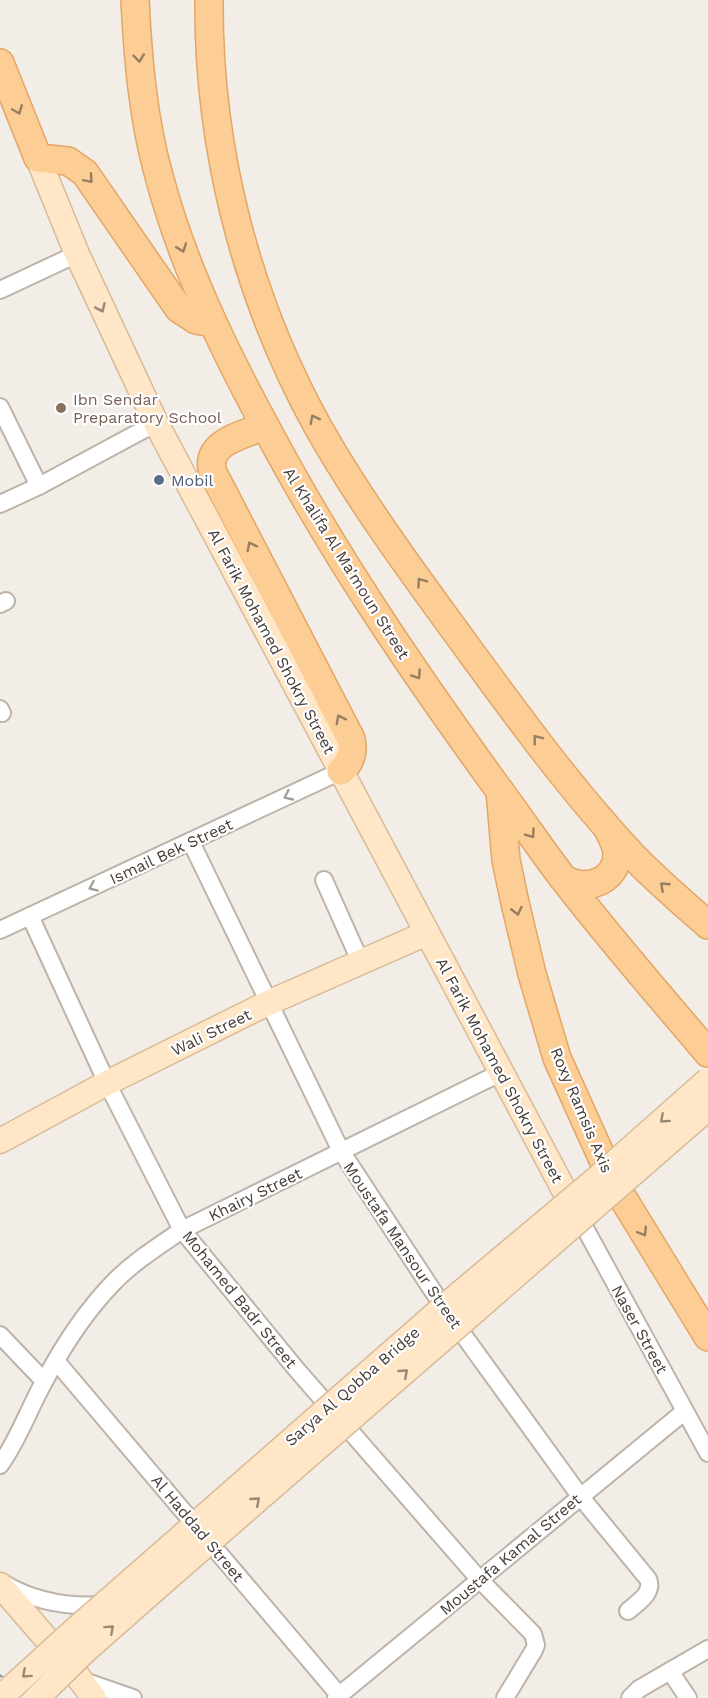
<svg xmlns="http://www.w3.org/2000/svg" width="708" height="1698" viewBox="0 0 708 1698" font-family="'Work Sans',sans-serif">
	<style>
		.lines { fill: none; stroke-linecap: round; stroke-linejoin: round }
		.street-casing { stroke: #beb3a9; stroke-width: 20 }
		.secondary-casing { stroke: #d6bb99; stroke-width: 27 }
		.primary-casing { stroke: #e2a766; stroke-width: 30 }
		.street { stroke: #fff; stroke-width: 16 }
		.secondary { stroke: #fee6c6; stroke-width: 24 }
		.primary { stroke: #fdcd96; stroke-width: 27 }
		.rail-casing { stroke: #969696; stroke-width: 7 }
		.rail { stroke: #fff; stroke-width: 4.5; stroke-dasharray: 14; stroke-linecap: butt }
		.secondary-bridge-casing { stroke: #d6bb99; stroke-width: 27; stroke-linecap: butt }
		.secondary-bridge { stroke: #fee6c6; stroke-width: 24 }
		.oneway { stroke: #987e61 }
		.oneway2 { stroke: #998977 }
		.oneway3 { stroke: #a29e9a }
		.education-dot { fill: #8d6e63; stroke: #fff; stroke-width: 2 }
		.service-dot { fill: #5c6f8a; stroke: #fff; stroke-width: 2 }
		.labels { text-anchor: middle; stroke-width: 4.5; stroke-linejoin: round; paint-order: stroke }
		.education-label { font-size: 16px; fill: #785e54; stroke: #fff; text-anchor: start }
		.service-label { font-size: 16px; fill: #4e5e75; stroke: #fff; text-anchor: start }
		.street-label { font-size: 16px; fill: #463d36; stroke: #fff }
	</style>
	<rect width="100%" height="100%" fill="#f3ede7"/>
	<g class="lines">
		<defs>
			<g id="street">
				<polyline points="0,290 77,254"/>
				<polyline points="0,407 39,486"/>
				<polyline points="0,504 39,486 156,423"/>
				<polyline points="0,604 6,601"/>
				<polyline points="0,709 2,713"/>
				<path d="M 191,842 L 341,1151 L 446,1311 L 580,1496 L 648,1579 C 654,1593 638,1602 628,1611"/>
				<polyline points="324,880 361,963"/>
				<polyline points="30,916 107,1083 182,1230 297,1370 479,1579 533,1634 536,1645 534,1650 505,1698"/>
				<polyline points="0,930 341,771"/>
				<polyline points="575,1210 708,1453"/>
				<polyline points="0,1335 44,1381"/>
				<polyline points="56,1361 339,1695"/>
				<path d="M 0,1465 C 19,1439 29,1408 45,1380 C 63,1346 86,1311 113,1283 C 133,1262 159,1246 182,1230 L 502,1072"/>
				<path d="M 3,1583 C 33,1601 67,1607 101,1605"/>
				<polyline points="670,1671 688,1698"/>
				<polyline points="81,1680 133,1698"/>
				<polyline points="336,1698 685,1411"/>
				<polyline points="630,1698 639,1689 708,1649"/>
			</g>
			<g id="secondary">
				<polyline points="38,158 77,254 156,423 572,1205"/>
				<polyline points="0,1141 107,1083 268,1003 427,933"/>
				<polyline points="0,1585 70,1666 94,1698"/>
			</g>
			<g id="primary">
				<path d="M 135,0 C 138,59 143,119 159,176 C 186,278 236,374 287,466 C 351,581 425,688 502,794 C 523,822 542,851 563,878 C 609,938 659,995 708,1053"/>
				<path d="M 209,0 C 208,148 246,297 318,427 C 361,503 415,576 467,647 C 519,718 572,791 632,855 C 656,880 682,902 708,925"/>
				<polyline points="0,63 38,158 68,161 85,173 179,309 196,320 213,323"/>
				<path d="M 265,426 C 243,435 204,442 213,473 L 351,739 C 354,752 351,762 341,771"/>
				<polyline points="500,791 506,860 515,903 532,974 557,1058 613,1182 708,1337"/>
				<path d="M 563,878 C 583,893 617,882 617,854 C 617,846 612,838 609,831"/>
			</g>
		</defs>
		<use href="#street" class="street-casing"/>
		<use href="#secondary" class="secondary-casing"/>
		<use href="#primary" class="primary-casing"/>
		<use href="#street" class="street"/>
		<use href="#secondary" class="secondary"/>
		<use href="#primary" class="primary"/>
		<defs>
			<polyline id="rail" points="0,1678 15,1698"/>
		</defs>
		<use href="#rail" class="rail-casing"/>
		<use href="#rail" class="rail"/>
		<defs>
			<g id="secondary-bridge">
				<polyline points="0,1698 77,1628 439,1311 595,1180 708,1080"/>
				<polyline points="37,1698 86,1650 170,1576 708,1108"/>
			</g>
		</defs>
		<use href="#secondary-bridge" class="secondary-bridge-casing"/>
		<use href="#secondary-bridge" class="secondary-bridge"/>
	</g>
	<defs><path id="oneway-chevron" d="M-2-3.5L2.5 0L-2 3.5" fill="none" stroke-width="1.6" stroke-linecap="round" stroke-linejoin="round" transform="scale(1.5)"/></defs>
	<g class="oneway">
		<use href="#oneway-chevron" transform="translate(139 58) rotate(83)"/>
		<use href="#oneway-chevron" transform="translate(18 110) rotate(68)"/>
		<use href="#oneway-chevron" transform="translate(89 179) rotate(49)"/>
		<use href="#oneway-chevron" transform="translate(182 248) rotate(70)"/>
		<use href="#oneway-chevron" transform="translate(314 419) rotate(-117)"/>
		<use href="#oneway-chevron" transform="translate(251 546) rotate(-117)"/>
		<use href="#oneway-chevron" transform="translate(421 582) rotate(-125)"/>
		<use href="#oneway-chevron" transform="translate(417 675) rotate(56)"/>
		<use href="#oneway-chevron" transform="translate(340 719) rotate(-117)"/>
		<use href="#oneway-chevron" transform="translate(537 739) rotate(-128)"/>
		<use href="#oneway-chevron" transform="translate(531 834) rotate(54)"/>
		<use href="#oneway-chevron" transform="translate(664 886) rotate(-137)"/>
		<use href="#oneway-chevron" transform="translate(517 911) rotate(77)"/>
		<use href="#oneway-chevron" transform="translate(643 1232) rotate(58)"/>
	</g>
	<g class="oneway2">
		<use href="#oneway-chevron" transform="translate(101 308) rotate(66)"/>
		<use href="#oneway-chevron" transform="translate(664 1119) rotate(138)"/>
		<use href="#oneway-chevron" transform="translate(404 1373) rotate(-41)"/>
		<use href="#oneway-chevron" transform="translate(256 1501) rotate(-41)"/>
		<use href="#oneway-chevron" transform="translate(110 1629) rotate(-42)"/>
		<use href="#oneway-chevron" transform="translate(26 1674) rotate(138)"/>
	</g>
	<g class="oneway3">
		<use href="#oneway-chevron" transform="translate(288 796) rotate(155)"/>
		<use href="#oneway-chevron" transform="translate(93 887) rotate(156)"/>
	</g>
	<circle class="education-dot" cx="61" cy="408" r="6"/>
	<circle class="service-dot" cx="159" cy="480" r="6"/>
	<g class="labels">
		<g class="education-label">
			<text x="73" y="405">Ibn Sendar<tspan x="73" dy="18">Preparatory School</tspan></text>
		</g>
		<g class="service-label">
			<text x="171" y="486">Mobil</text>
		</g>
		<g class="street-label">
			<text transform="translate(347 563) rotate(58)" y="6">Al Khalifa Al Ma'moun Street</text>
			<text transform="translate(272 641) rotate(62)" y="6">Al Farik Mohamed Shokry Street</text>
			<text transform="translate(171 851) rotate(-25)" y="6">Ismail Bek Street</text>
			<text transform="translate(211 1032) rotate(-26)" y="6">Wali Street</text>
			<text transform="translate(500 1070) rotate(62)" y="6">Al Farik Mohamed Shokry Street</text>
			<text transform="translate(582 1110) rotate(67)" y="6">Roxy Ramsis Axis</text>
			<text transform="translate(255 1194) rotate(-26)" y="6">Khairy Street</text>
			<text transform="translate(403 1245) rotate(56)" y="6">Moustafa Mansour Street</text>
			<text transform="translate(240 1299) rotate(51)" y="6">Mohamed Badr Street</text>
			<text transform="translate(640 1329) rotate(61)" y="6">Naser Street</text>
			<text transform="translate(352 1386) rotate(-41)" y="6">Sarya Al Qobba Bridge</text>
			<text transform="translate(198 1528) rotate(50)" y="6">Al Haddad Street</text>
			<text transform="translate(510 1554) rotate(-40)" y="6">Moustafa Kamal Street</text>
		</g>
	</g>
</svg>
